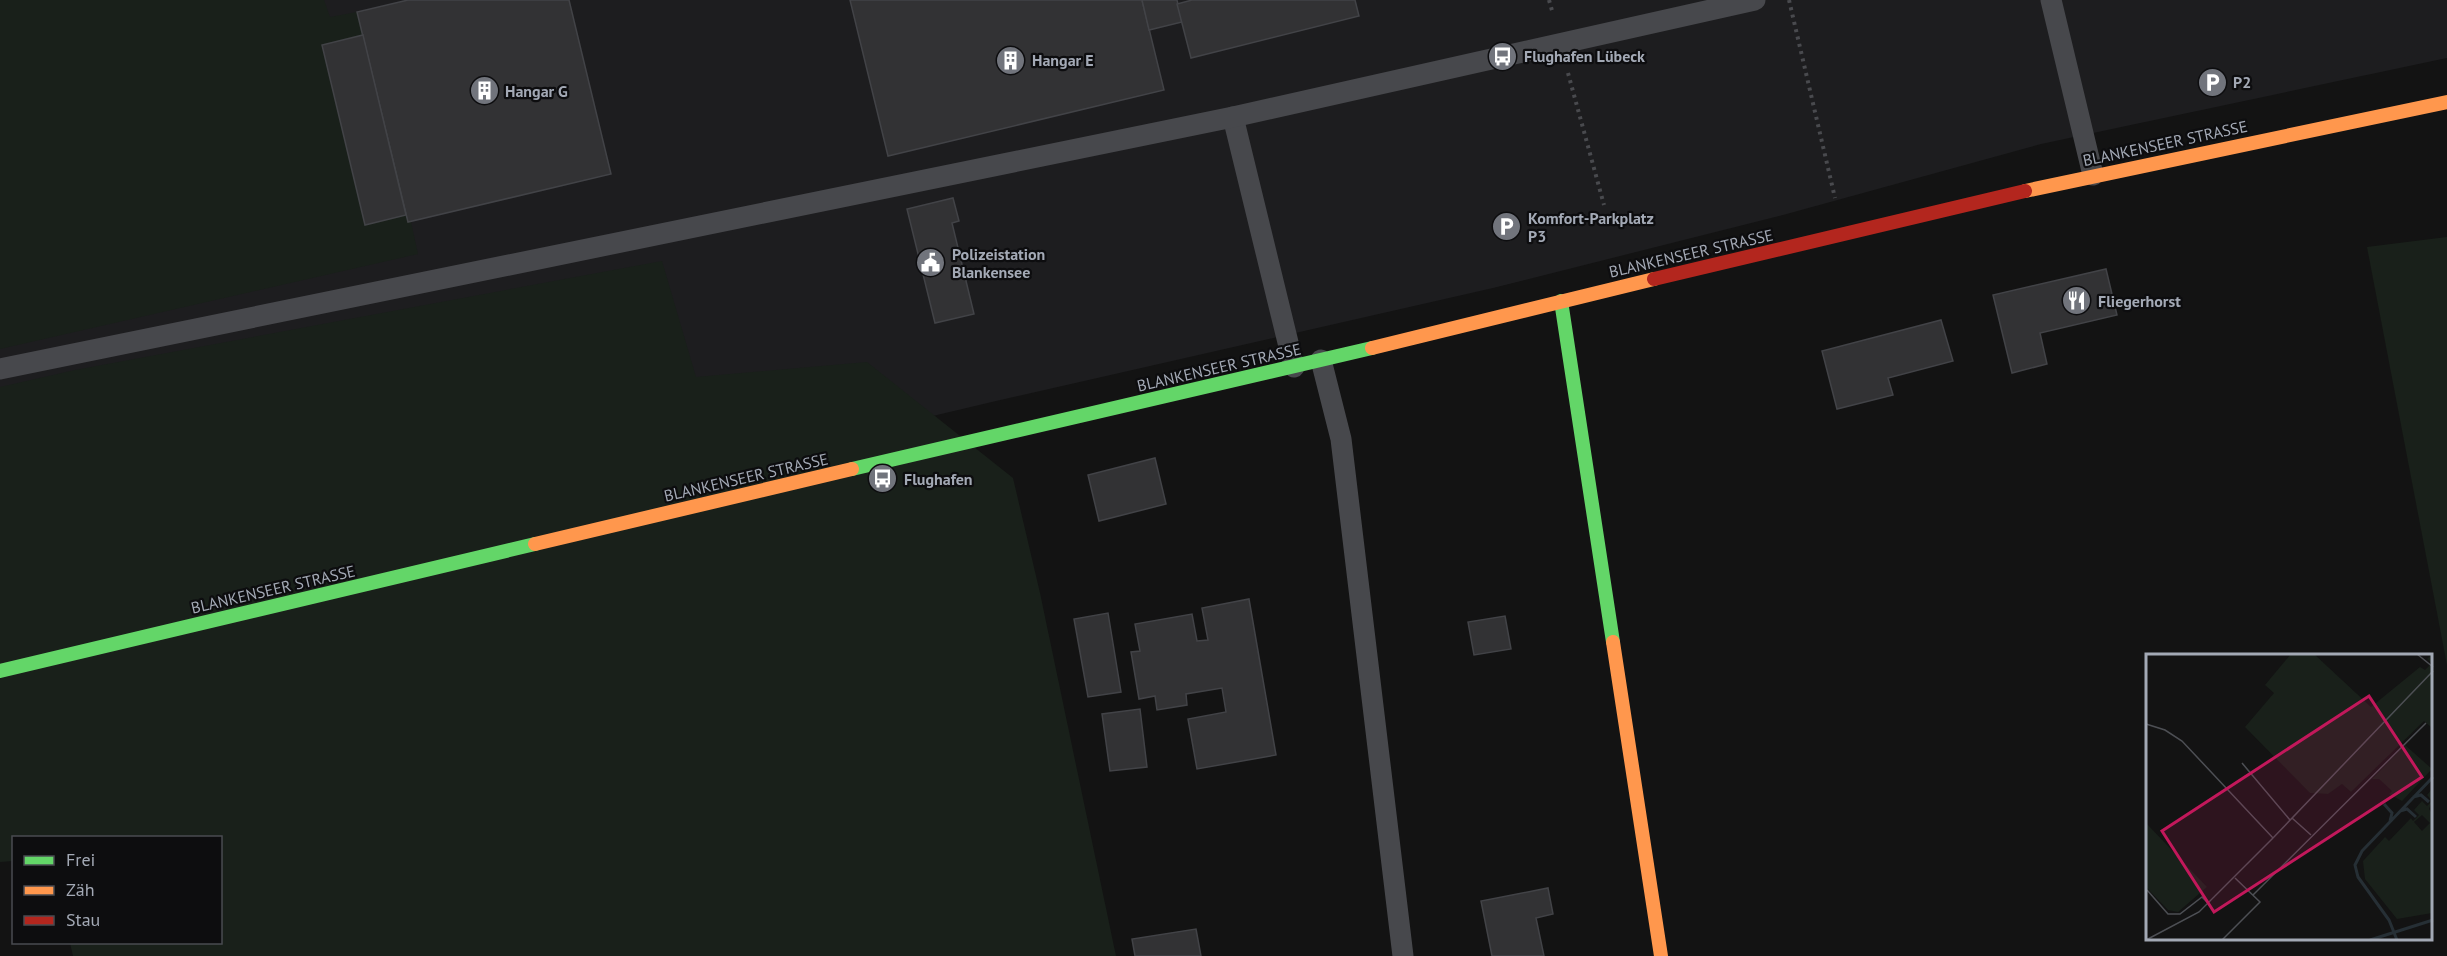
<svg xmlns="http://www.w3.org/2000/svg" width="2447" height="956" viewBox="0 0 2447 956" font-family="'PT Sans',sans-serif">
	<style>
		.built { fill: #1d1d1f }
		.green { fill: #19201a }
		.building { fill: #323234; stroke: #424347; stroke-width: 1.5 }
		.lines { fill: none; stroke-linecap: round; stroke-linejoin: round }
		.path { stroke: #494a4e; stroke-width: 4; stroke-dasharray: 3 4.5; stroke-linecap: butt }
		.lane { stroke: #47484c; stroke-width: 21 }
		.fast { stroke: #63d668; stroke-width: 14 }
		.slow { stroke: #ff974d; stroke-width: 14 }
		.jam { stroke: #b3261e; stroke-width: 14 }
		.labels { text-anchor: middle; stroke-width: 4.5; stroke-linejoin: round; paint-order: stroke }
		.poi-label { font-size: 16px; font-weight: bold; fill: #a3a9b5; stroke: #0d0d0f; text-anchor: start }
		.street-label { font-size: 16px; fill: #a3a9b5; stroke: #0d0d0f }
		.inset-river { fill: none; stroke: #262f35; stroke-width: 3 }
		.inset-road { fill: none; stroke: #4d4f54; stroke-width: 1.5 }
		.view { fill: #c2185b; fill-opacity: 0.15; stroke: #c2185b; stroke-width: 3 }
		.inset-edge { fill: none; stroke: #a3a9b5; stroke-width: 3 }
	</style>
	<rect width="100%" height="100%" fill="#131313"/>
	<polygon class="built" points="0,0 2447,0 2447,58 2041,144 1783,215 1493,288 996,401 0,637"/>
	<g class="green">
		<polygon points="0,0 324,0 330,17 357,12 363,35 322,45 365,225 406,215 408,222 411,222 418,254 0,349"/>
		<polygon points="2447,237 2447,665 2367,247"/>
		<polygon points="662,261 696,377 867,362 1013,478 1040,593 1116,956 73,956 70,943 220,942 220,838 14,838 13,861 0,862 0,387 75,370"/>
	</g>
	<g class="building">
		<polygon points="408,0 569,0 611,174 408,222 357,12"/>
		<polygon points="850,0 1142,0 1164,90 888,156"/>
		<polygon points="1142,0 1177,0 1182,22 1149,30"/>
		<polygon points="1192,0 1355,0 1359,16 1191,58 1177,4"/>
		<polygon points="363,35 406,215 365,225 322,45"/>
		<polygon points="953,198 959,221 952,223 974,314 935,323 907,209"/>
		<polygon points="2106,269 2117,315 2040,333 2047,364 2012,373 1993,295"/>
		<polygon points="1941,320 1953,361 1888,378 1893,395 1837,409 1822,351"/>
		<polygon points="1155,458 1166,504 1099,521 1088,475"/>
		<polygon points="1249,599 1276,755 1197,769 1188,719 1226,712 1222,688 1186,694 1187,705 1157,710 1155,696 1139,699 1131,652 1140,651 1135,624 1192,614 1197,641 1208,640 1202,608"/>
		<polygon points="1108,613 1121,692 1088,697 1074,619"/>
		<polygon points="1505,616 1511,649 1474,655 1468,622"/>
		<polygon points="1140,709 1147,767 1110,771 1102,714"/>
		<polygon points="1548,888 1553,914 1536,918 1544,956 1492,956 1481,901"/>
		<polygon points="1196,929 1201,956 1135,956 1132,939"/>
	</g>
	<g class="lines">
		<g class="path">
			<polyline points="1549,0 1553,14"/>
			<polyline points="1789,0 1835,198"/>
			<polyline points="1568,73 1604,205"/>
		</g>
		<g class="lane">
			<polyline points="2051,0 2093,175"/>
			<polyline points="1233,117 1294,367"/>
			<polyline points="1321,360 1341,439 1403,956"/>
			<polyline points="0,369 1233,117 1755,0"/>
		</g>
		<g class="fast">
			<polyline points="1561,301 1613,642"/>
			<polyline points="852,469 1372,348"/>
			<polyline points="0,671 535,544"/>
		</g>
		<g class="slow">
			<polyline points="2025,191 2447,102"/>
			<polyline points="1372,348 1654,279"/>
			<polyline points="535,544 852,469"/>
			<polyline points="1613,642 1661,956"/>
		</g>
		<polyline class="jam" points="1654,279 2025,191"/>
	</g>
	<defs>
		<symbol id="bus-disc" viewBox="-11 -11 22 22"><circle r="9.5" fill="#71747c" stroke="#0d0d0f"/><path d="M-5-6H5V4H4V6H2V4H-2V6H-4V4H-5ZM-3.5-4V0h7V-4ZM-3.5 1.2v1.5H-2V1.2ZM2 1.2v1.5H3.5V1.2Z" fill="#fff"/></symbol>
		<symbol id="building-disc" viewBox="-11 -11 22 22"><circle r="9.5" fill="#71747c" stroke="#0d0d0f"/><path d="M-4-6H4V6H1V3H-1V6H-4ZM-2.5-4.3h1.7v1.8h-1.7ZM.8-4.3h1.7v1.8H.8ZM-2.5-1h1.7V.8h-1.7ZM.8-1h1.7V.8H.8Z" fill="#fff"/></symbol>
		<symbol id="parking-disc" viewBox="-11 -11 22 22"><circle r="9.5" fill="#71747c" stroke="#0d0d0f"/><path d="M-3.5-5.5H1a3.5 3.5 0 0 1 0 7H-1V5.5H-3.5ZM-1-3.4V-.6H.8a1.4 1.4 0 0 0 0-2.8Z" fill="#fff"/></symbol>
		<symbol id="civic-disc" viewBox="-11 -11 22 22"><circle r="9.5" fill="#71747c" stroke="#0d0d0f"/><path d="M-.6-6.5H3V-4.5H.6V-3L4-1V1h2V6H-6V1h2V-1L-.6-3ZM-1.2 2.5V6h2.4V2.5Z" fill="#fff"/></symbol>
		<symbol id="restaurant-disc" viewBox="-11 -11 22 22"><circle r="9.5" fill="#71747c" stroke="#0d0d0f"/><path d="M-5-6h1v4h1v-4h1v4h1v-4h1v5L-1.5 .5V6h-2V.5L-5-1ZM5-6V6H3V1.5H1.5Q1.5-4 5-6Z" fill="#fff"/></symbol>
	</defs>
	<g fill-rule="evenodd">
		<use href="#bus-disc" x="1486" y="40" width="33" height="33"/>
		<use href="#building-disc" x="994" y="44" width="33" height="33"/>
		<use href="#parking-disc" x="2196" y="66" width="33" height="33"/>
		<use href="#building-disc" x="468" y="74" width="33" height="33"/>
		<use href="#parking-disc" x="1490" y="210" width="33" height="33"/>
		<use href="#civic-disc" x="914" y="246" width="33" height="33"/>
		<use href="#restaurant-disc" x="2060" y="284" width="33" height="33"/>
		<use href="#bus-disc" x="866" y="462" width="33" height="33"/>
	</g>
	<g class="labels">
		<g class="poi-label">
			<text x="1524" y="62">Flughafen Lübeck</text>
			<text x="1032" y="66">Hangar E</text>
			<text x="2233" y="88">P2</text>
			<text x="505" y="97">Hangar G</text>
			<text x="1528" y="224">Komfort-Parkplatz<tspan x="1528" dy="18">P3</tspan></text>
			<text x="952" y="260">Polizeistation<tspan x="952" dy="18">Blankensee</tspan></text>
			<text x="2098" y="307">Fliegerhorst</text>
			<text x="904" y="485">Flughafen</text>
		</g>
		<g class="street-label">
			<text transform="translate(2165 143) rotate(-12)" y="6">BLANKENSEER STRASSE</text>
			<text transform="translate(1691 253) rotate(-13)" y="6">BLANKENSEER STRASSE</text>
			<text transform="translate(1219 367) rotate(-13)" y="6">BLANKENSEER STRASSE</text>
			<text transform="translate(746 477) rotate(-13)" y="6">BLANKENSEER STRASSE</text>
			<text transform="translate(273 589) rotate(-13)" y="6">BLANKENSEER STRASSE</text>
		</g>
	</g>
	<g transform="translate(2146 654)">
		<rect width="286" height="286" fill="#131313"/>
		<path d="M 145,0 L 168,0 L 225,53 L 274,13 L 279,16 L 286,9 L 281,5 L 286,0 L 286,74 L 278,67 L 205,138 L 196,130 L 182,140 L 164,139 L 99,73 L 128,39 L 119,31 ZM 259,91 L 286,115 L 256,147 L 243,140 L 246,137 L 233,125 L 226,125 ZM 286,135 L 286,148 L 283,155 L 287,161 L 286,259 L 251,265 L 219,225 L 217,207 L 239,183 L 243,187 L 265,164 L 267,167 L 273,161 L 268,156 L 276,147 L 281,152 L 286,147 L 281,141 ZM 276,161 L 284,169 L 276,177 L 268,168 ZM 0,169 L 61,233 L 32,258 L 22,256 L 0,233 Z" fill="#19201a" fill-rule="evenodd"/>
		<path class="inset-river" d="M 267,143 L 275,141 L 283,148M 238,150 L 246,159 L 244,167M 254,157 L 261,155 L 270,163M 224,286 L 287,266M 251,286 L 243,266 L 212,223 L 209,211 L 216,197 L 287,123"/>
		<path class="inset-road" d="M 271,0 L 287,13M 0,70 L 19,76 L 36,87 L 127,184 L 287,17M 96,109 L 144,166M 146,164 L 165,181M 1,236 L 22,260 L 34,260 L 56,243 L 63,250M 107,241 L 280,69M 0,286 L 53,258 L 127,184M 76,286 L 114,248 L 89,224"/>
		<path class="view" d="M 223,42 L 276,123 L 68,258 L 16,177 Z"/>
		<rect width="286" height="286" class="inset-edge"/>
	</g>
	<rect x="12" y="836" width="210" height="108" fill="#0d0d0f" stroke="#494b51" stroke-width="1.5"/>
	<rect x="24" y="856" width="30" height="9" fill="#63d668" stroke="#494b51" stroke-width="1.5"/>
	<text x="66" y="866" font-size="18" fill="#a3a9b5">Frei</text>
	<rect x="24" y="886" width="30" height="9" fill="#ff974d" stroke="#494b51" stroke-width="1.5"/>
	<text x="66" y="896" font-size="18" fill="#a3a9b5">Zäh</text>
	<rect x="24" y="916" width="30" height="9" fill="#b3261e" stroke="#494b51" stroke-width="1.5"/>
	<text x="66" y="926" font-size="18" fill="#a3a9b5">Stau</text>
</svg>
